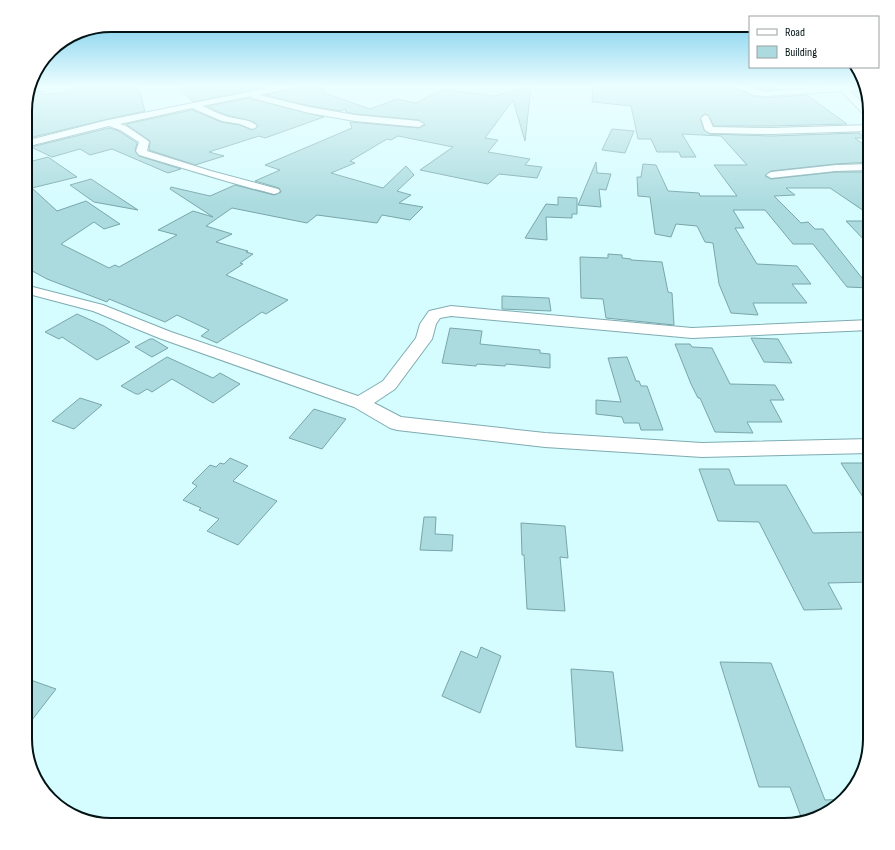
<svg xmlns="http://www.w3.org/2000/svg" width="895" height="850" viewBox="0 0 895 850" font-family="'Sofia Sans Condensed',sans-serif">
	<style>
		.building { fill: #abdbdf; stroke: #78a6aa }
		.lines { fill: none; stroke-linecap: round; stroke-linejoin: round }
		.street-casing { stroke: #7eacb0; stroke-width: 2 }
		.street { fill: #fff; fill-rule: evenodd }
		.rim { fill: none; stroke: #031416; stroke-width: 2 }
	</style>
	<rect width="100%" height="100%" fill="#d5fcff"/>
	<g class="building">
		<polygon points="71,86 138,86 145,111 108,119 25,139 25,106 28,93 43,91 42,95 65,92"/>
		<polygon points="177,86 271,86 193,102"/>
		<polygon points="294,86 323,86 324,93 370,109 397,99 416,103 442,89 495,96 531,86 525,141 513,100 485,138 498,140 488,152 530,159 525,165 542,167 537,178 499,174 488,184 420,170 453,147 398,136 391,140 387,139 350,161 355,163 331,173 383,188 406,166 414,175 397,191 411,195 399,203 423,207 410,220 382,215 377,223 317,215 307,223 232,208 206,226 232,234 216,242 248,251 246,252 253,254 240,263 243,264 226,275 288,300 266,314 262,312 217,343 201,336 209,330 177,315 165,322 109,299 107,302 47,279 25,267 25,163 48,157 77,177 32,188 57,211 86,201 120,224 104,229 94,222 61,244 109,268 115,265 119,267 177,235 158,230 193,211 213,217 170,189 171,187 210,196 235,185 274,195 281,192 279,188 255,181 280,170 265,165 352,128 350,122 419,128 425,125 419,120 355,114 346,112 345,109 341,111 309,106 266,95 292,89"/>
		<polygon points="593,86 732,86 754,96 765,98 807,95 847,124 771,126 714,126 708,115 704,114 700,118 704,130 710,134 771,136 859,133 866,138 855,138 870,149 870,162 836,164 771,171 765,176 771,179 836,172 870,172 870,215 830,188 786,188 795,195 774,196 801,223 808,222 815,229 823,229 870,288 847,287 813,244 793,244 765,210 733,210 744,228 735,228 757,264 797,266 811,284 792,284 807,303 753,303 758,315 731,313 719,284 713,243 705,242 697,226 676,224 671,237 655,234 650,197 638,196 637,177 641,177 643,164 656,165 668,191 699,193 700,196 737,196 714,165 747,165 721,136 682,134 696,157 681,157 679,152 657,152 651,139 638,139 631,106 592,102"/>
		<polygon points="749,86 770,86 780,89 765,90"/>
		<polygon points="250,98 252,99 324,117 265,138 259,136 209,152 224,156 195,165 149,150 150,141 126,124 192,110 221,122 240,125 252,130 258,126 254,122 223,114 207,106"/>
		<polygon points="109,128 119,131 137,143 135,151 139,156 181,169 168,173 112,149 90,155 80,149 52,157 31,147"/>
		<polygon points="612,129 634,131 625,153 602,150"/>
		<polygon points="596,162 597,173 611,174 606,190 599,189 601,207 578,205"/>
		<polygon points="91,179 138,210 94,202 70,185"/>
		<polygon points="558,197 577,198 577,214 572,214 572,218 546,217 547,240 525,238 546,204 558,205"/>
		<polygon points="846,221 870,221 870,246"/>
		<polygon points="608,254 622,255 622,258 631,259 631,260 662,262 668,292 672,293 674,325 606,318 603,299 581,298 580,257 608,258"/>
		<polygon points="502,296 549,298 551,311 502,309"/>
		<polygon points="77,314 104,326 130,342 97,360 62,337 59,339 45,332"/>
		<polygon points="450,328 482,331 480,344 540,350 540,353 550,354 550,368 506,364 505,366 477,364 476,366 442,363"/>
		<polygon points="751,338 778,339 792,363 764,362"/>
		<polygon points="150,339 153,339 168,348 152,357 135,347"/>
		<polygon points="675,344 690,344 692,347 712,348 730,384 775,385 784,400 770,400 782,422 747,422 753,433 715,432 700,398 698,398 691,384"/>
		<polygon points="167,357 213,378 220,373 240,384 213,403 172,379 152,392 147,389 139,394 136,394 121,386"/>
		<polygon points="627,357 636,381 639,381 641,386 647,386 663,430 641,430 639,423 624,423 622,417 596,414 596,400 621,402 608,358"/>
		<polygon points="80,398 102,405 74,429 52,421"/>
		<polygon points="314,409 346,419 322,449 289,438"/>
		<polygon points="230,458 248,466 233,481 277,501 238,545 207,531 219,519 199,510 201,508 183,500 197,486 192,483 210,465 216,467 220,463 224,464"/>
		<polygon points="841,463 870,463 870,508"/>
		<polygon points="699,469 729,469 735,485 786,485 813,533 870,532 870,582 828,583 842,609 804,610 759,522 718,521"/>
		<polygon points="424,517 436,517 435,534 453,535 452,551 420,550"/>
		<polygon points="521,523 565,526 568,558 560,557 565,611 527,609 524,555 522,555"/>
		<polygon points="481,647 501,656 480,713 442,696 461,651 477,658"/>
		<polygon points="720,662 771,663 825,800 846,799 845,800 817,818 803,822 790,787 759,787"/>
		<polygon points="571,669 613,672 623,751 576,747"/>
		<polygon points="25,678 56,689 25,729"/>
	</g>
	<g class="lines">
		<defs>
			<g id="street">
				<path d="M 278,86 L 293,86 L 292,88 L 259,95 L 309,107 L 355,115 L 419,121 L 424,124 L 419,127 L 355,121 L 309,113 L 252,98 L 251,96 L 202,106 C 210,109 218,114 226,116 C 236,120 249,118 257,126 L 255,128 L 252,129 L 240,124 L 222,121 L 192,108 L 120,124 L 126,126 L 147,140 L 149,142 L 147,151 L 211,171 L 278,189 L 280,191 L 278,193 L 274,194 C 229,183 184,168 139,155 L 136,151 L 139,142 L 120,130 L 109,126 L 25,147 L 25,141 L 108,120 Z"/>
				<path d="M 733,86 L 744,86 L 765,92 L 828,87 L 865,87 L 867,91 L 850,91 L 870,110 L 870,119 C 866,117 846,96 841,91 L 765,96 L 754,95 Z"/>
				<polygon points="705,115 708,116 713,127 771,128 870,125 870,131 771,134 710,133 705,130 701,118"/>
				<polygon points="870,164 870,170 836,171 771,178 766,175 771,172 836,165"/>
				<polygon points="25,285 103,305 171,332 358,396 383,381 416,338 420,324 429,311 451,306 692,328 870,320 870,330 692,338 451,316 440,318 436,324 432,339 395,389 374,403 401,417 545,433 702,443 870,439 870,453 702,457 545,447 397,430 390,428 354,407 159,338 93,311 25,293"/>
			</g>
		</defs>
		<use href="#street" class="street-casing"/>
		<use href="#street" class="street"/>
	</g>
	<linearGradient id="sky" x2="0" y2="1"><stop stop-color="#66c4e8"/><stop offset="0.42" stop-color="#ecfeff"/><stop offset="1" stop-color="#ecfeff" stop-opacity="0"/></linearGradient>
	<rect width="895" height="205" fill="url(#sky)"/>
	<path d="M0 0H895V850H0ZM111 32H784A79 79 0 0 1 863 111V739A79 79 0 0 1 784 818H111A79 79 0 0 1 32 739V111A79 79 0 0 1 111 32Z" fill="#fff" fill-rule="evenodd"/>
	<path class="rim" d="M111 32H784A79 79 0 0 1 863 111V739A79 79 0 0 1 784 818H111A79 79 0 0 1 32 739V111A79 79 0 0 1 111 32Z"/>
	<rect x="749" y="16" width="130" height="52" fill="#ffffff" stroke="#9aa1a2"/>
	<rect x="757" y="29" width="20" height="6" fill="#ffffff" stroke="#9aa1a2"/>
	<text x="785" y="36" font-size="12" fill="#031416">Road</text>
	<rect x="757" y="46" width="20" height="12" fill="#abdbdf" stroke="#9aa1a2"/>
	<text x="785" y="56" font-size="12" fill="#031416">Building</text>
</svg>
